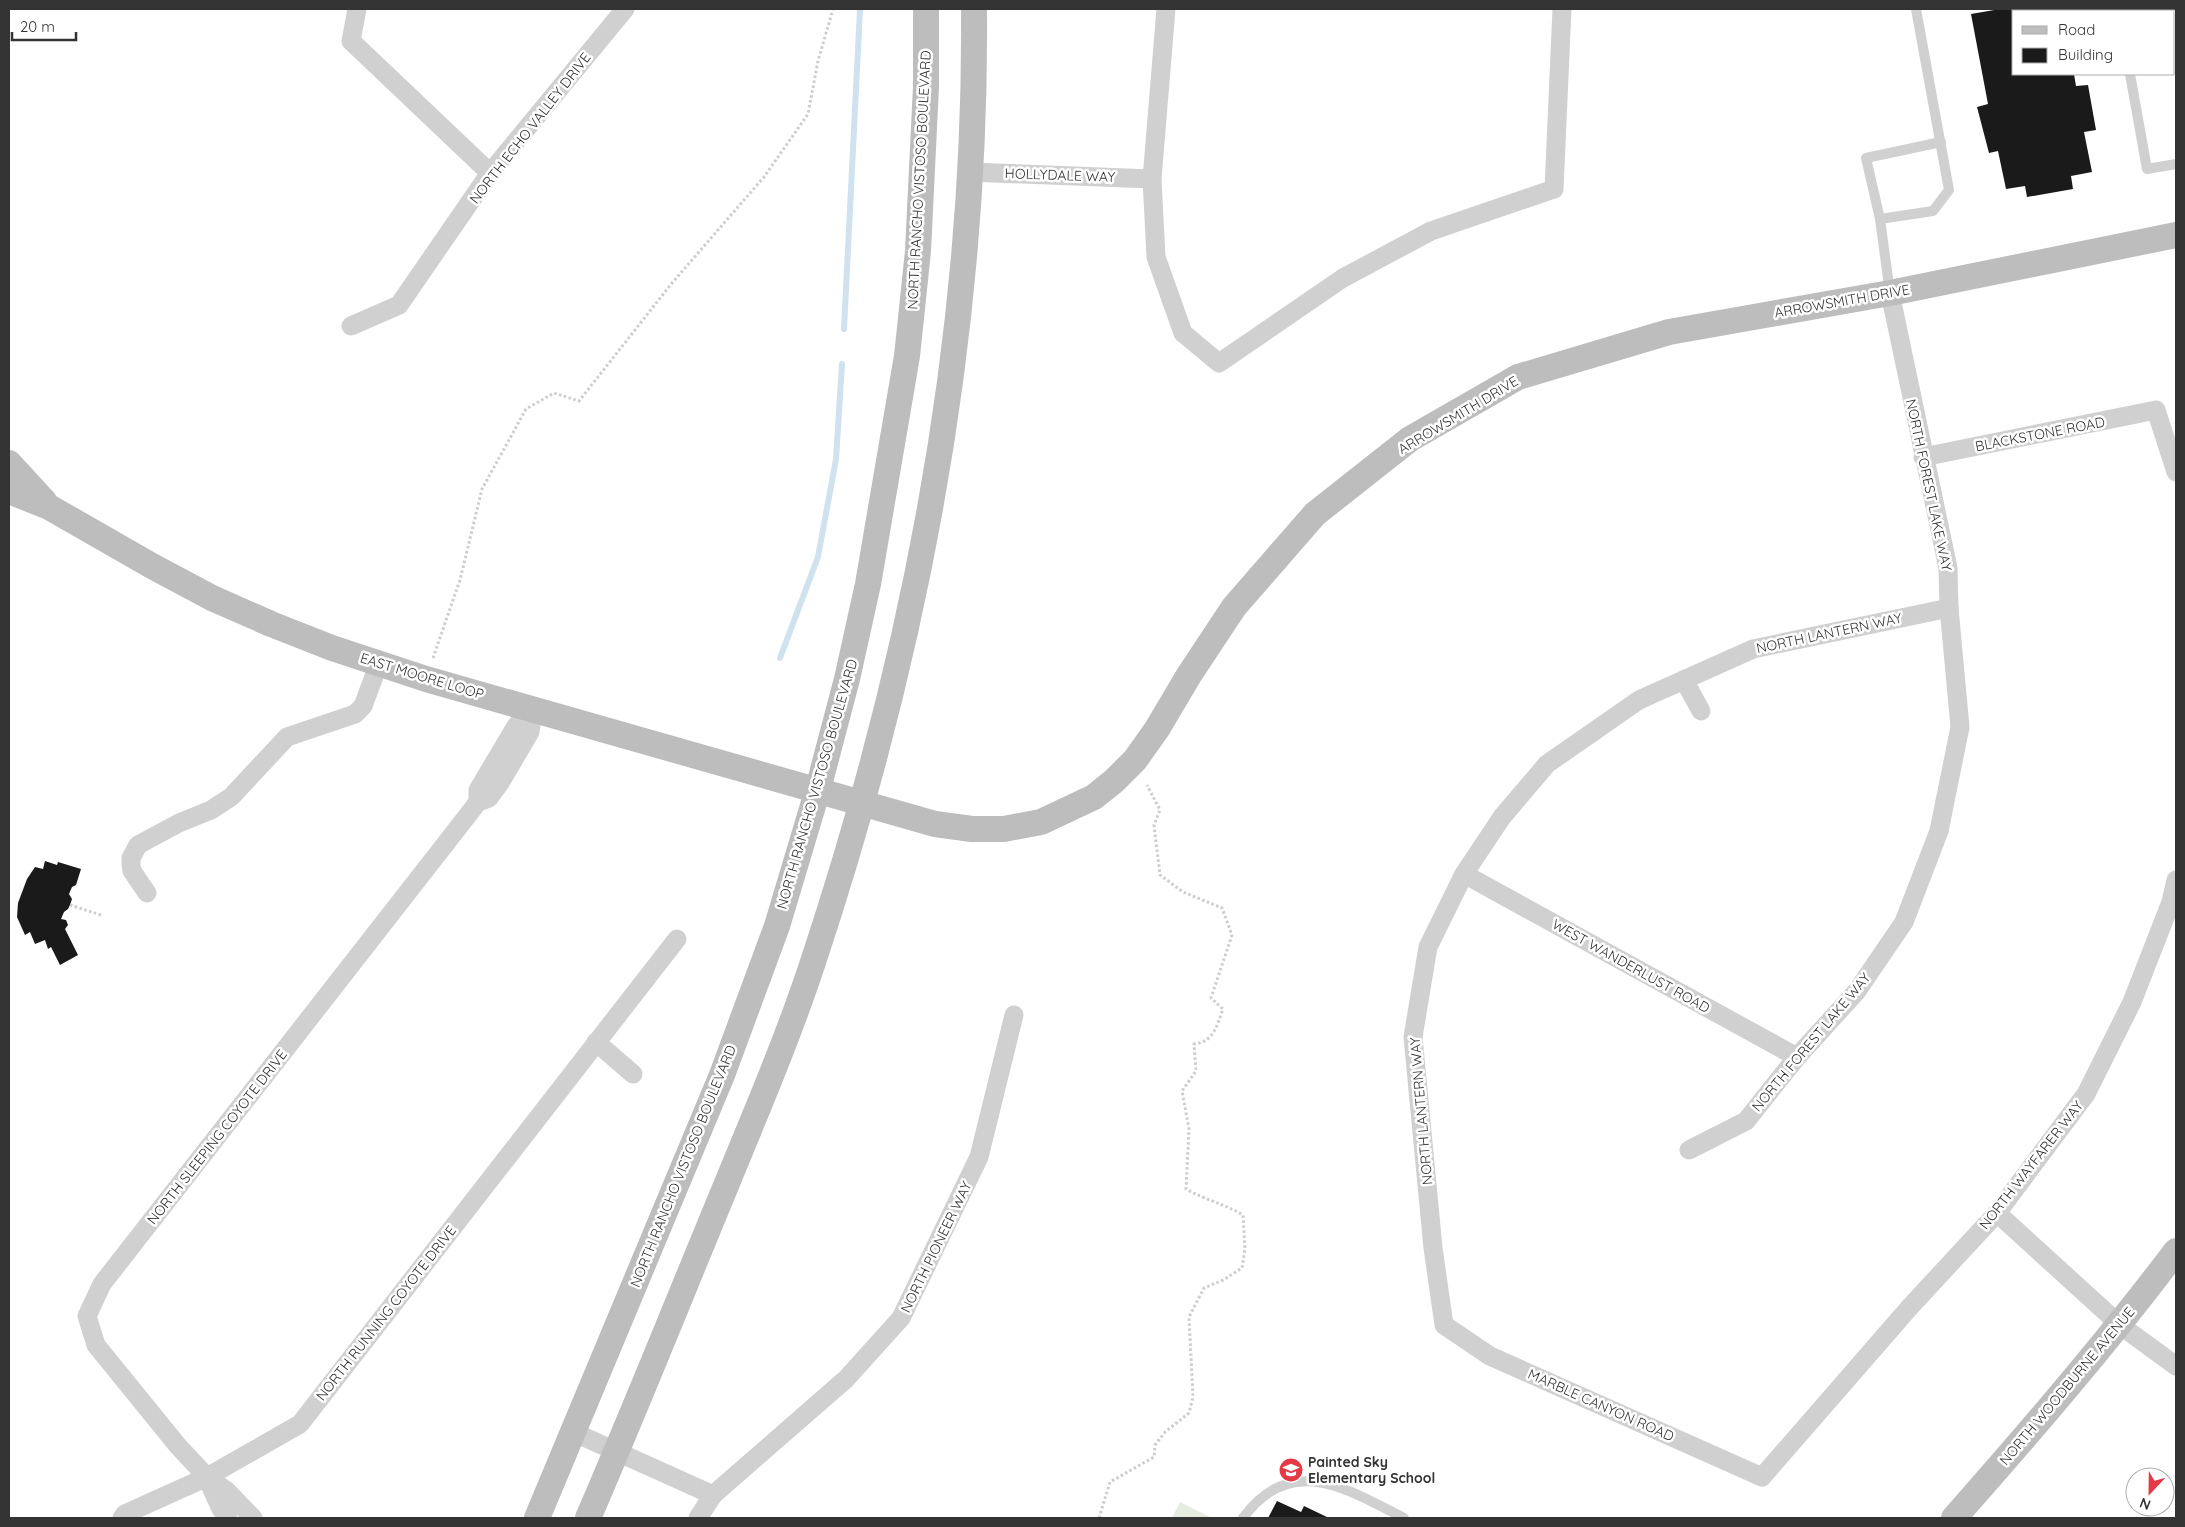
<svg xmlns="http://www.w3.org/2000/svg" width="2185" height="1527" viewBox="0 0 2185 1527" font-family="Quicksand,sans-serif">
	<style>
		.green { fill: #e6ecdf }
		.lines { fill: none; stroke-linecap: round; stroke-linejoin: round }
		.stream { stroke: #cfe2ee; stroke-width: 6 }
		.building { fill: #1a1a1a }
		.path { stroke: #cdcdcd; stroke-width: 3; stroke-dasharray: 2.5 2.5; stroke-linecap: butt }
		.lane { stroke: #d0d0d0; stroke-width: 10 }
		.street { stroke: #d0d0d0; stroke-width: 19 }
		.secondary { stroke: #bdbdbd; stroke-width: 26 }
		.labels { text-anchor: middle; stroke-width: 5; stroke-linejoin: round; paint-order: stroke }
		.street-label { font-size: 14px; fill: #333; stroke: #fff }
		.poi-label { font-size: 14px; font-weight: bold; fill: #333; stroke: #fff; text-anchor: start }
	</style>
	<rect width="100%" height="100%" fill="#fff"/>
	<polygon class="green" points="1180,1502 1212,1518 1172,1518"/>
	<g class="lines">
		<g class="stream">
			<polyline points="844,329 860,9"/>
			<polyline points="780,658 818,557 836,459 842,364"/>
		</g>
	</g>
	<g class="building">
		<polygon points="2000,9 2061,9 2062,11 2014,11 2014,74 2074,74 2076,86 2088,85 2096,130 2084,132 2092,172 2071,176 2073,189 2027,197 2025,186 2006,189 1998,151 1989,153 1977,107 1988,104 1971,14"/>
		<polygon points="45,861 57,865 58,862 81,869 76,885 72,887 69,894 72,899 70,905 68,909 64,912 61,919 66,920 68,925 65,929 78,955 60,965 51,947 48,949 45,940 35,944 30,932 25,935 17,917 18,903 27,879 35,867 43,869"/>
		<polygon points="1277,1501 1301,1512 1304,1506 1329,1518 1268,1518"/>
	</g>
	<g class="lines">
		<g class="path">
			<polyline points="433,658 460,580 482,489 526,409 554,393 579,401 672,283 764,177 808,114 818,61 833,9"/>
			<polyline points="70,905 101,915"/>
			<path d="M 1099,1518 L 1110,1482 L 1154,1457 L 1155,1445 L 1165,1432 L 1189,1413 L 1193,1397 L 1189,1317 L 1204,1288 L 1223,1280 L 1242,1268 L 1245,1249 L 1243,1215 C 1225,1204 1205,1200 1186,1189 L 1189,1129 L 1182,1091 L 1196,1071 L 1194,1044 C 1214,1042 1217,1025 1223,1009 L 1211,998 L 1232,935 L 1222,908 L 1183,892 L 1160,875 L 1154,825 L 1160,810 L 1147,785"/>
		</g>
		<g class="lane">
			<polyline points="2117,9 2118,11"/>
			<polyline points="2130,74 2147,169 2176,164"/>
			<polyline points="1880,219 1866,158 1941,142"/>
			<polyline points="1890,293 1880,219 1933,211 1949,190 1916,9"/>
			<path d="M 1243,1518 C 1291,1452 1347,1489 1404,1518"/>
		</g>
		<g class="street">
			<polyline points="357,9 351,41 490,173"/>
			<polyline points="1166,9 1152,179 1156,257 1183,333 1219,363 1343,278 1431,231 1554,189 1562,9"/>
			<polyline points="969,172 1152,179"/>
			<polyline points="351,326 399,305 490,173 625,9"/>
			<polyline points="1923,457 2156,410 2176,472"/>
			<polyline points="1949,608 1753,649 1639,700 1547,764 1502,817 1464,874 1428,947 1413,1037 1433,1248 1444,1325 1490,1356 1762,1477 1909,1308 1997,1213 2086,1094 2132,1002 2171,902 2176,880"/>
			<polyline points="1684,680 1701,711"/>
			<polyline points="478,802 478,790 516,726 533,709"/>
			<polyline points="1464,874 1797,1057"/>
			<polyline points="147,893 132,871 131,865 131,858 138,845 179,823 211,810 231,797 287,737 355,714 363,706 379,663"/>
			<polyline points="596,1042 633,1074"/>
			<polyline points="1689,1150 1746,1121 1797,1057 1857,991 1904,922 1939,831 1960,727 1949,608 1948,568 1890,293"/>
			<polyline points="1997,1213 2120,1325 2176,1366"/>
			<polyline points="573,1432 713,1495"/>
			<polyline points="207,1478 221,1509 228,1518"/>
			<polyline points="122,1518 125,1514 207,1477 300,1424 677,939"/>
			<polyline points="253,1518 227,1491 207,1477 178,1446 96,1345 87,1316 102,1284 450,838 478,802 489,798 500,783 530,732 533,709"/>
			<polyline points="698,1518 713,1495 846,1379 901,1318 979,1157 1014,1015"/>
		</g>
		<g class="secondary">
			<polyline points="9,463 44,501"/>
			<polyline points="9,491 49,507 152,566 212,598 271,624 332,648 426,679 935,824 972,829 1004,829 1041,822 1094,797 1114,781 1135,760 1157,729 1189,675 1234,607 1315,514 1410,439 1518,377 1669,332 1890,293 2176,235"/>
			<polyline points="537,1518 722,1075 777,926 818,789 847,679 868,584 907,356 918,251 926,86 926,9"/>
			<path d="M 588,1518 C 633,1414 675,1309 718,1205 C 751,1124 786,1044 813,962 C 915,655 977,333 974,9"/>
			<path d="M 1954,1518 C 2031,1431 2106,1344 2176,1251"/>
		</g>
	</g>
	<defs>
		<symbol id="school-disc" viewBox="-11 -11 22 22"><circle r="9.5" fill="#e63946" stroke="#fff"/><path d="M0-5L7-2L0 1L-7-2ZM-4 1L0 2.5L4 1V4Q0 6-4 4Z" fill="#fff"/></symbol>
	</defs>
	<g fill-rule="evenodd">
		<use href="#school-disc" x="1277" y="1456" width="28" height="28"/>
	</g>
	<g class="labels">
		<g class="street-label">
			<text transform="translate(530 128) rotate(-52)" y="5">NORTH ECHO VALLEY DRIVE</text>
			<text transform="translate(1060 175) rotate(2)" y="5">HOLLYDALE WAY</text>
			<text transform="translate(919 180) rotate(-87)" y="5">NORTH RANCHO VISTOSO BOULEVARD</text>
			<text transform="translate(1842 301) rotate(-10)" y="5">ARROWSMITH DRIVE</text>
			<text transform="translate(1458 415) rotate(-31)" y="5">ARROWSMITH DRIVE</text>
			<text transform="translate(2040 434) rotate(-11)" y="5">BLACKSTONE ROAD</text>
			<text transform="translate(1929 485) rotate(78)" y="5">NORTH FOREST LAKE WAY</text>
			<text transform="translate(1829 633) rotate(-12)" y="5">NORTH LANTERN WAY</text>
			<text transform="translate(422 676) rotate(17)" y="5">EAST MOORE LOOP</text>
			<text transform="translate(817 784) rotate(-74)" y="5">NORTH RANCHO VISTOSO BOULEVARD</text>
			<text transform="translate(1631 966) rotate(29)" y="5">WEST WANDERLUST ROAD</text>
			<text transform="translate(1811 1042) rotate(-50)" y="5">NORTH FOREST LAKE WAY</text>
			<text transform="translate(1421 1111) rotate(-95)" y="5">NORTH LANTERN WAY</text>
			<text transform="translate(217 1137) rotate(-52)" y="5">NORTH SLEEPING COYOTE DRIVE</text>
			<text transform="translate(2031 1165) rotate(-52)" y="5">NORTH WAYFARER WAY</text>
			<text transform="translate(683 1166) rotate(-68)" y="5">NORTH RANCHO VISTOSO BOULEVARD</text>
			<text transform="translate(936 1247) rotate(-64)" y="5">NORTH PIONEER WAY</text>
			<text transform="translate(386 1313) rotate(-52)" y="5">NORTH RUNNING COYOTE DRIVE</text>
			<text transform="translate(2067 1386) rotate(-50)" y="5">NORTH WOODBURNE AVENUE</text>
			<text transform="translate(1601 1405) rotate(24)" y="5">MARBLE CANYON ROAD</text>
		</g>
		<g class="poi-label">
			<text x="1308" y="1467">Painted Sky<tspan x="1308" dy="16">Elementary School</tspan></text>
		</g>
	</g>
	<rect width="2185" height="1527" fill="none" stroke="#333333" stroke-width="20"/>
	<rect x="2012" y="10" width="162" height="65" fill="#ffffff" stroke="#adadad"/>
	<rect x="2022" y="26" width="25" height="8" fill="#bdbdbd" stroke="#adadad"/>
	<text x="2058" y="35" font-size="15" fill="#333333">Road</text>
	<rect x="2022" y="48" width="25" height="15" fill="#1a1a1a" stroke="#adadad"/>
	<text x="2058" y="60" font-size="15" fill="#333333">Building</text>
	<g transform="translate(2150 1492) rotate(202)"><circle r="24" fill="#ffffff" stroke="#adadad"/>
	<path d="M0-4L9 19L0 12L-9 19Z" fill="#e63946"/>
	<text y="-8" font-size="14" font-weight="bold" text-anchor="middle" fill="#333333">N</text>
	</g>
	<path d="M12 32v8h64v-8" fill="none" stroke="#333333" stroke-width="2.5"/>
	<text x="20" y="32" font-size="15" fill="#333333" stroke="#ffffff" stroke-width="4" paint-order="stroke">20 m</text>
</svg>
